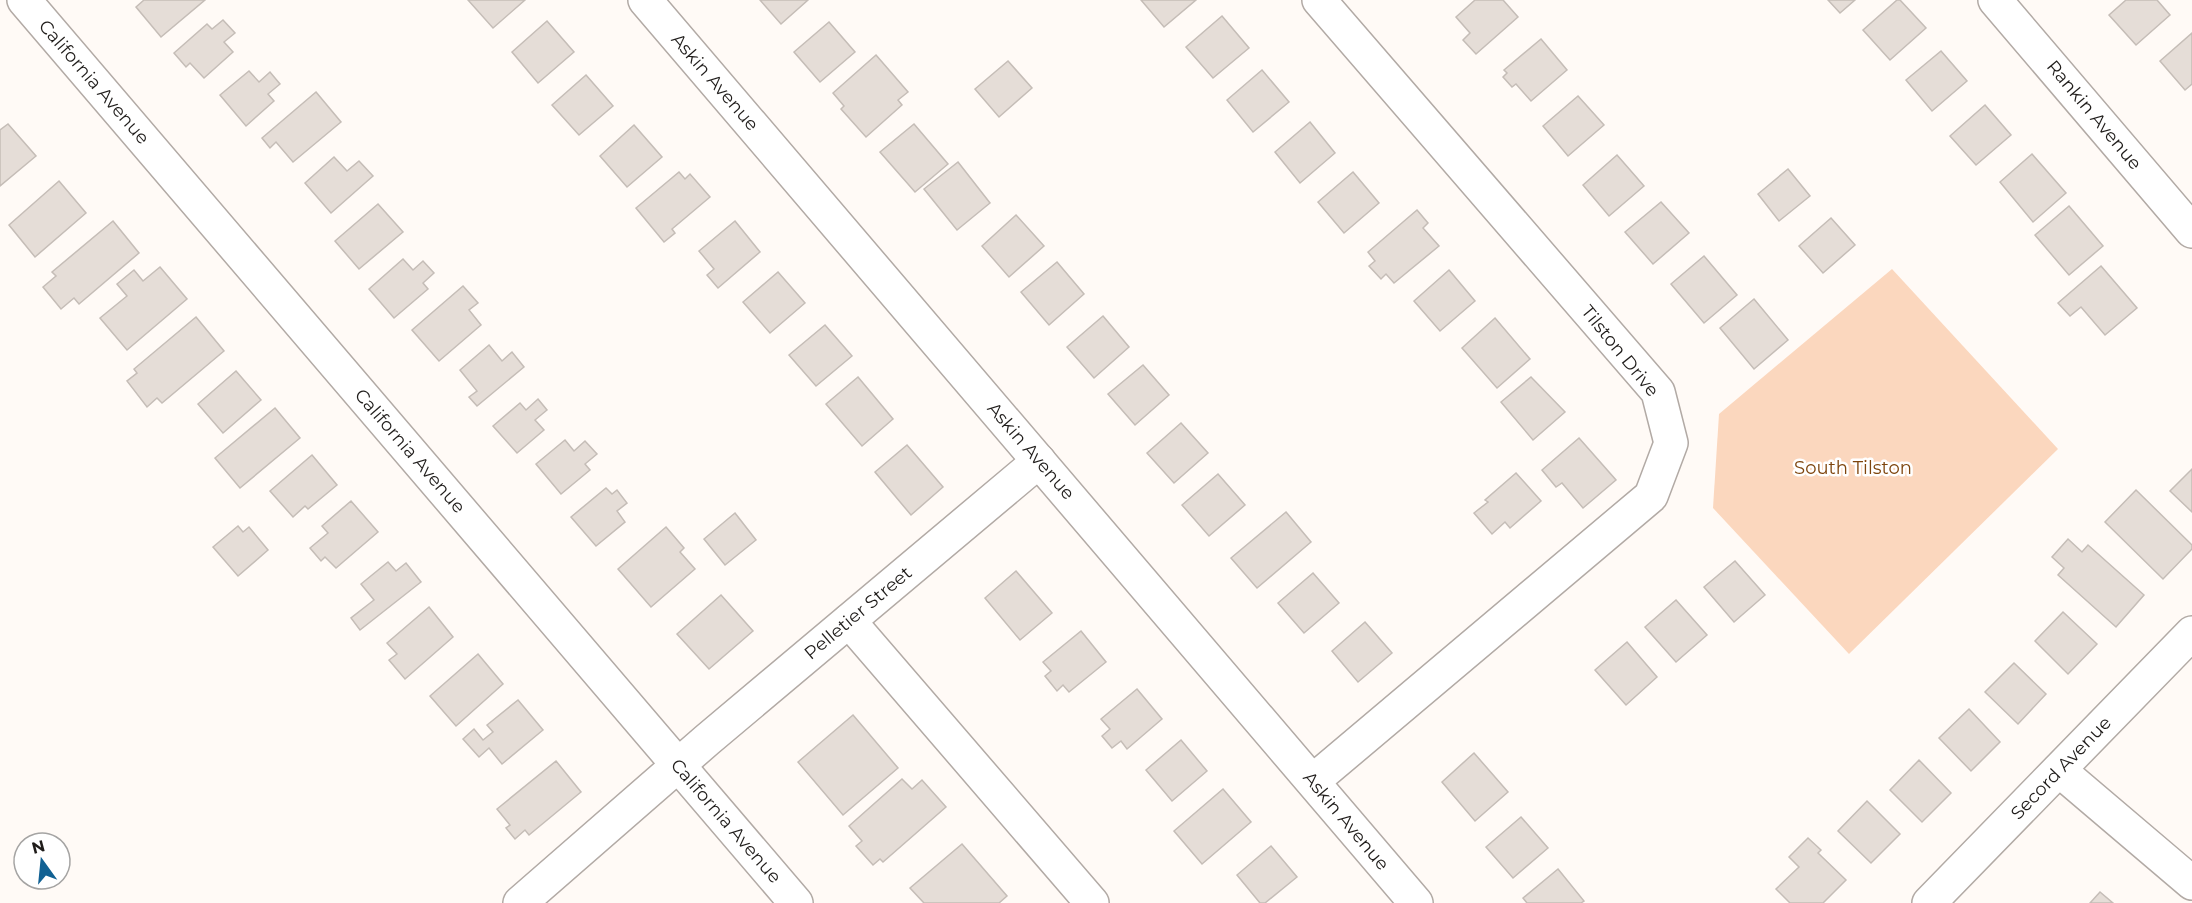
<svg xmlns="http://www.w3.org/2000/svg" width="2192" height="903" viewBox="0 0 2192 903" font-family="Montserrat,sans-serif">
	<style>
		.green { fill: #fbd7be }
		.building { fill: #e5ddd7; stroke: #c5bdb7; stroke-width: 1.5 }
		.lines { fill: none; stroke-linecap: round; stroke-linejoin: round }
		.minor-casing { stroke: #b2aaa5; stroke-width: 36 }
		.minor { stroke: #fff; stroke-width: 33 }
		.labels { text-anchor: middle; stroke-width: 5; stroke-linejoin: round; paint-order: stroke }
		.street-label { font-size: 18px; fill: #1f1c1a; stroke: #fff }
		.park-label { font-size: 18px; fill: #7e450d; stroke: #fff }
	</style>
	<rect width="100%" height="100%" fill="#fffaf6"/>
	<polygon class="green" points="1892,269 2058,449 1849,654 1713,508 1719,414"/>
	<g class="building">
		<polygon points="144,0 205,0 161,37 136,7"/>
		<polygon points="468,0 525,0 493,28"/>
		<polygon points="760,0 808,0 781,24"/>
		<polygon points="1141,0 1196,0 1164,27"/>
		<polygon points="1475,0 1503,0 1518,17 1476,54 1463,40 1470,33 1456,17"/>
		<polygon points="1828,0 1855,0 1840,13"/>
		<polygon points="1897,0 1900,0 1926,28 1890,60 1863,30"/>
		<polygon points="2126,0 2157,0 2170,15 2136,45 2109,15"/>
		<polygon points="1222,16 1249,48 1213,78 1186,47"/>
		<polygon points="223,20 235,33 224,42 233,52 204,78 190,63 186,67 174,53 207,24 212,29"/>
		<polygon points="547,21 574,52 538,83 512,52"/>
		<polygon points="829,22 855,52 820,82 794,52"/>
		<polygon points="2192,33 2192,84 2185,90 2160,61"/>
		<polygon points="1541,39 1567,70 1531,101 1516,84 1512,87 1503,77 1507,73 1504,70"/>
		<polygon points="1941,51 1967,81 1932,111 1906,80"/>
		<polygon points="876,55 908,92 898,100 902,105 866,137 841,109 844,106 833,93"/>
		<polygon points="1008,61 1032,88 999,117 975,89"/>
		<polygon points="1262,70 1289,102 1253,132 1227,100"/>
		<polygon points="249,71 259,82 270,72 280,84 268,94 274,101 246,126 220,95"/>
		<polygon points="586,75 613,106 579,135 552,105"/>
		<polygon points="316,92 341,122 293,162 276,142 270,148 262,138"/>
		<polygon points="1578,96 1604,125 1568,156 1543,126"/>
		<polygon points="1985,105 2011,135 1976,165 1950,136"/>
		<polygon points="1310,122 1335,153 1300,183 1275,152"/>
		<polygon points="8,124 36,156 0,186 0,130"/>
		<polygon points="914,124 948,164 915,192 880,152"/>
		<polygon points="634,125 662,157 627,187 600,156"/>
		<polygon points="2032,154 2066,193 2033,222 2000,182"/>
		<polygon points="1617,155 1644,186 1609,216 1583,185"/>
		<polygon points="334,157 347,171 359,161 373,176 331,213 305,183"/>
		<polygon points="958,162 990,203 957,230 924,189"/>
		<polygon points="1788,169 1810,196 1779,221 1758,194"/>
		<polygon points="679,172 685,179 690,174 710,197 672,229 675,233 664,242 636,208"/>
		<polygon points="1353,172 1379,203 1344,233 1318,202"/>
		<polygon points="59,181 86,213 35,257 9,225"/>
		<polygon points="1661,202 1689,233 1653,264 1625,232"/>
		<polygon points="378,204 403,232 359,269 335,241"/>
		<polygon points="2069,206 2103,246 2069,275 2035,235"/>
		<polygon points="1417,210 1428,223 1423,228 1439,246 1394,283 1386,274 1381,279 1369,266 1375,261 1368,252"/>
		<polygon points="1016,215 1044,246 1009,277 982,246"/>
		<polygon points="1831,218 1855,245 1823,273 1799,246"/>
		<polygon points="113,221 139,253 79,304 74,298 61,309 43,287 56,276 52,272"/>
		<polygon points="735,221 760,252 718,288 707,275 714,269 699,251"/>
		<polygon points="1704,256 1737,295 1704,323 1671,284"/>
		<polygon points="403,259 413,270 423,261 434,273 423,283 428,289 394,318 369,289"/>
		<polygon points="1057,262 1084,294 1049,325 1021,292"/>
		<polygon points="2101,266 2137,308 2105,335 2081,307 2070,316 2058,303"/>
		<polygon points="160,267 187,299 127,350 100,318 127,296 117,284 134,270 143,281"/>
		<polygon points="1449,270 1475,301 1440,331 1414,301"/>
		<polygon points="778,272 805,303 770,333 743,302"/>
		<polygon points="463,286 478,303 469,310 481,325 439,361 412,330"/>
		<polygon points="1754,299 1788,340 1754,369 1720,328"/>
		<polygon points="1103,316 1129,347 1094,378 1067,347"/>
		<polygon points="196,317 224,351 162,403 157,398 147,407 127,381 137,373 134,369"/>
		<polygon points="1495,318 1530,359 1497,388 1462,348"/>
		<polygon points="825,325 852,356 816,386 789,355"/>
		<polygon points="489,345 502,361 512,352 524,367 477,406 469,397 477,391 460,370"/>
		<polygon points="1143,365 1169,395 1135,425 1108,394"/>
		<polygon points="236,371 261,400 223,433 198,404"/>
		<polygon points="858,377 893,419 862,446 826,404"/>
		<polygon points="1531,377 1565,412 1533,440 1501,402"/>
		<polygon points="538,399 547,410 535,420 544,430 517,453 493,426 520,403 526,410"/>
		<polygon points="275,408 300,438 240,488 215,458"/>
		<polygon points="1181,423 1208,453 1174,483 1147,453"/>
		<polygon points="1579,438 1616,480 1583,508 1562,483 1556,487 1542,470"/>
		<polygon points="565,440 574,451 585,441 597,454 585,464 590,470 561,494 536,464"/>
		<polygon points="907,445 943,487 911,515 875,472"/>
		<polygon points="312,455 337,485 308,509 305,506 293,517 270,491"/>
		<polygon points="2192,469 2192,512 2170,491"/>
		<polygon points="1516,473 1541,501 1510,528 1505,522 1492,534 1474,513 1488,502 1485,500"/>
		<polygon points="1218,474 1245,505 1209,536 1182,505"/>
		<polygon points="606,488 612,494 617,490 627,503 617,511 625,522 596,546 571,517"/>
		<polygon points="2136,490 2192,545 2192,549 2163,579 2105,522"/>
		<polygon points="351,501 378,532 336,568 325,557 321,561 310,548 328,533 322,526"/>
		<polygon points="1286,512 1311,542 1257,588 1231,558"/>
		<polygon points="735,513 756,540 725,565 704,539"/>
		<polygon points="238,526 243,532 249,527 268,550 238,576 213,547"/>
		<polygon points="666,527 684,548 680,552 695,569 651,607 618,569"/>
		<polygon points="2068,539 2082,552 2088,545 2144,595 2116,627 2058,575 2064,568 2052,557"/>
		<polygon points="1735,561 1765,595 1734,622 1704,587"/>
		<polygon points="388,562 396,571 406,563 421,582 360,630 351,618 374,600 361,584"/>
		<polygon points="1016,571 1052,613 1020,640 985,598"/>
		<polygon points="1313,573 1339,603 1304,633 1278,603"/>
		<polygon points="721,595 753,631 709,669 677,634"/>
		<polygon points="1676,600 1707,635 1676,662 1645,627"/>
		<polygon points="429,607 453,637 405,679 389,660 397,654 387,643"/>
		<polygon points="2063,612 2097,644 2068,674 2035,641"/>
		<polygon points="1365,622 1392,653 1358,682 1332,651"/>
		<polygon points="1081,631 1106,662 1069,692 1063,685 1057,691 1045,676 1051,671 1043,662"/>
		<polygon points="1627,642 1657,677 1626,705 1595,670"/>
		<polygon points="478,654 503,684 456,726 430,696"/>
		<polygon points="2014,663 2046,694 2018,724 1985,692"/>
		<polygon points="1137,689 1162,719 1127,749 1121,741 1112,748 1102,736 1110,729 1101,719"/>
		<polygon points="518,700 543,730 502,764 489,748 479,757 463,739 474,729 483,740 493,732 487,725"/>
		<polygon points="1969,709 2000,742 1971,771 1939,738"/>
		<polygon points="853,715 898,768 843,815 798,762"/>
		<polygon points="1181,740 1207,771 1172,801 1146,770"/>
		<polygon points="1474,753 1508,792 1475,821 1442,782"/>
		<polygon points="1919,760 1951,793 1922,822 1890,790"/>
		<polygon points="556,761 581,792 529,835 525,830 515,839 506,828 510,825 497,809"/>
		<polygon points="902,779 912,789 922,780 946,807 883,862 880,859 873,865 856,846 862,841 849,826"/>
		<polygon points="1223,789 1251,822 1202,864 1174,831"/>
		<polygon points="1867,801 1900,834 1871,863 1838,831"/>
		<polygon points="1521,817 1548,848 1513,878 1486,847"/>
		<polygon points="1808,838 1821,850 1818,853 1846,880 1823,903 1790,903 1776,889 1799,867 1789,857"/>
		<polygon points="962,844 1007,896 999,903 924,903 910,888"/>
		<polygon points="1271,846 1297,877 1265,903 1260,903 1237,875"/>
		<polygon points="1558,869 1584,901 1581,903 1527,903 1523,898"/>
		<polygon points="2100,892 2113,903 2090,903"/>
	</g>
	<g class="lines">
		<defs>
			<g id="minor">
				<polyline points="24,0 796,903"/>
				<polyline points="645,0 1416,903"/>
				<polyline points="1995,0 2192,231"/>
				<polyline points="849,621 1092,903"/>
				<polyline points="2059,770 2192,883"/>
				<polyline points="1313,781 1651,496 1671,443 1658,392 1319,0"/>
				<polyline points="520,903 707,740 1039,461"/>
				<polyline points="1929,903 2192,633"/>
			</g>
		</defs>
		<use href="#minor" class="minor-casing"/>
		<use href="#minor" class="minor"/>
	</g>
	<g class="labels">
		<g class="street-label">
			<text transform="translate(94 82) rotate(49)" y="6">California Avenue</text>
			<text transform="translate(715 82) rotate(49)" y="6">Askin Avenue</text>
			<text transform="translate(2094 115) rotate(50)" y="6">Rankin Avenue</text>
			<text transform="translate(1620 351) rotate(51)" y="6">Tilston Drive</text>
			<text transform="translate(410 451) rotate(49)" y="6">California Avenue</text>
			<text transform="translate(1031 451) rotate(49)" y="6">Askin Avenue</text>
			<text transform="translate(858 613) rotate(-40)" y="6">Pelletier Street</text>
			<text transform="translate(2061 768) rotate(-46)" y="6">Secord Avenue</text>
			<text transform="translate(726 821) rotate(49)" y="6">California Avenue</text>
			<text transform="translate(1346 821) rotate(50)" y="6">Askin Avenue</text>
		</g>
		<g class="park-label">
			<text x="1853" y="474">South Tilston</text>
		</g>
	</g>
	<g transform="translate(42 861) rotate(345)"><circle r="28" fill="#ffffff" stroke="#a5a4a3" stroke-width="1.5"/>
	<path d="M0-4.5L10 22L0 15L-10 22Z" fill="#116193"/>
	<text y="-9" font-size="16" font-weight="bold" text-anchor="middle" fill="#1f1c1a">N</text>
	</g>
</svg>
